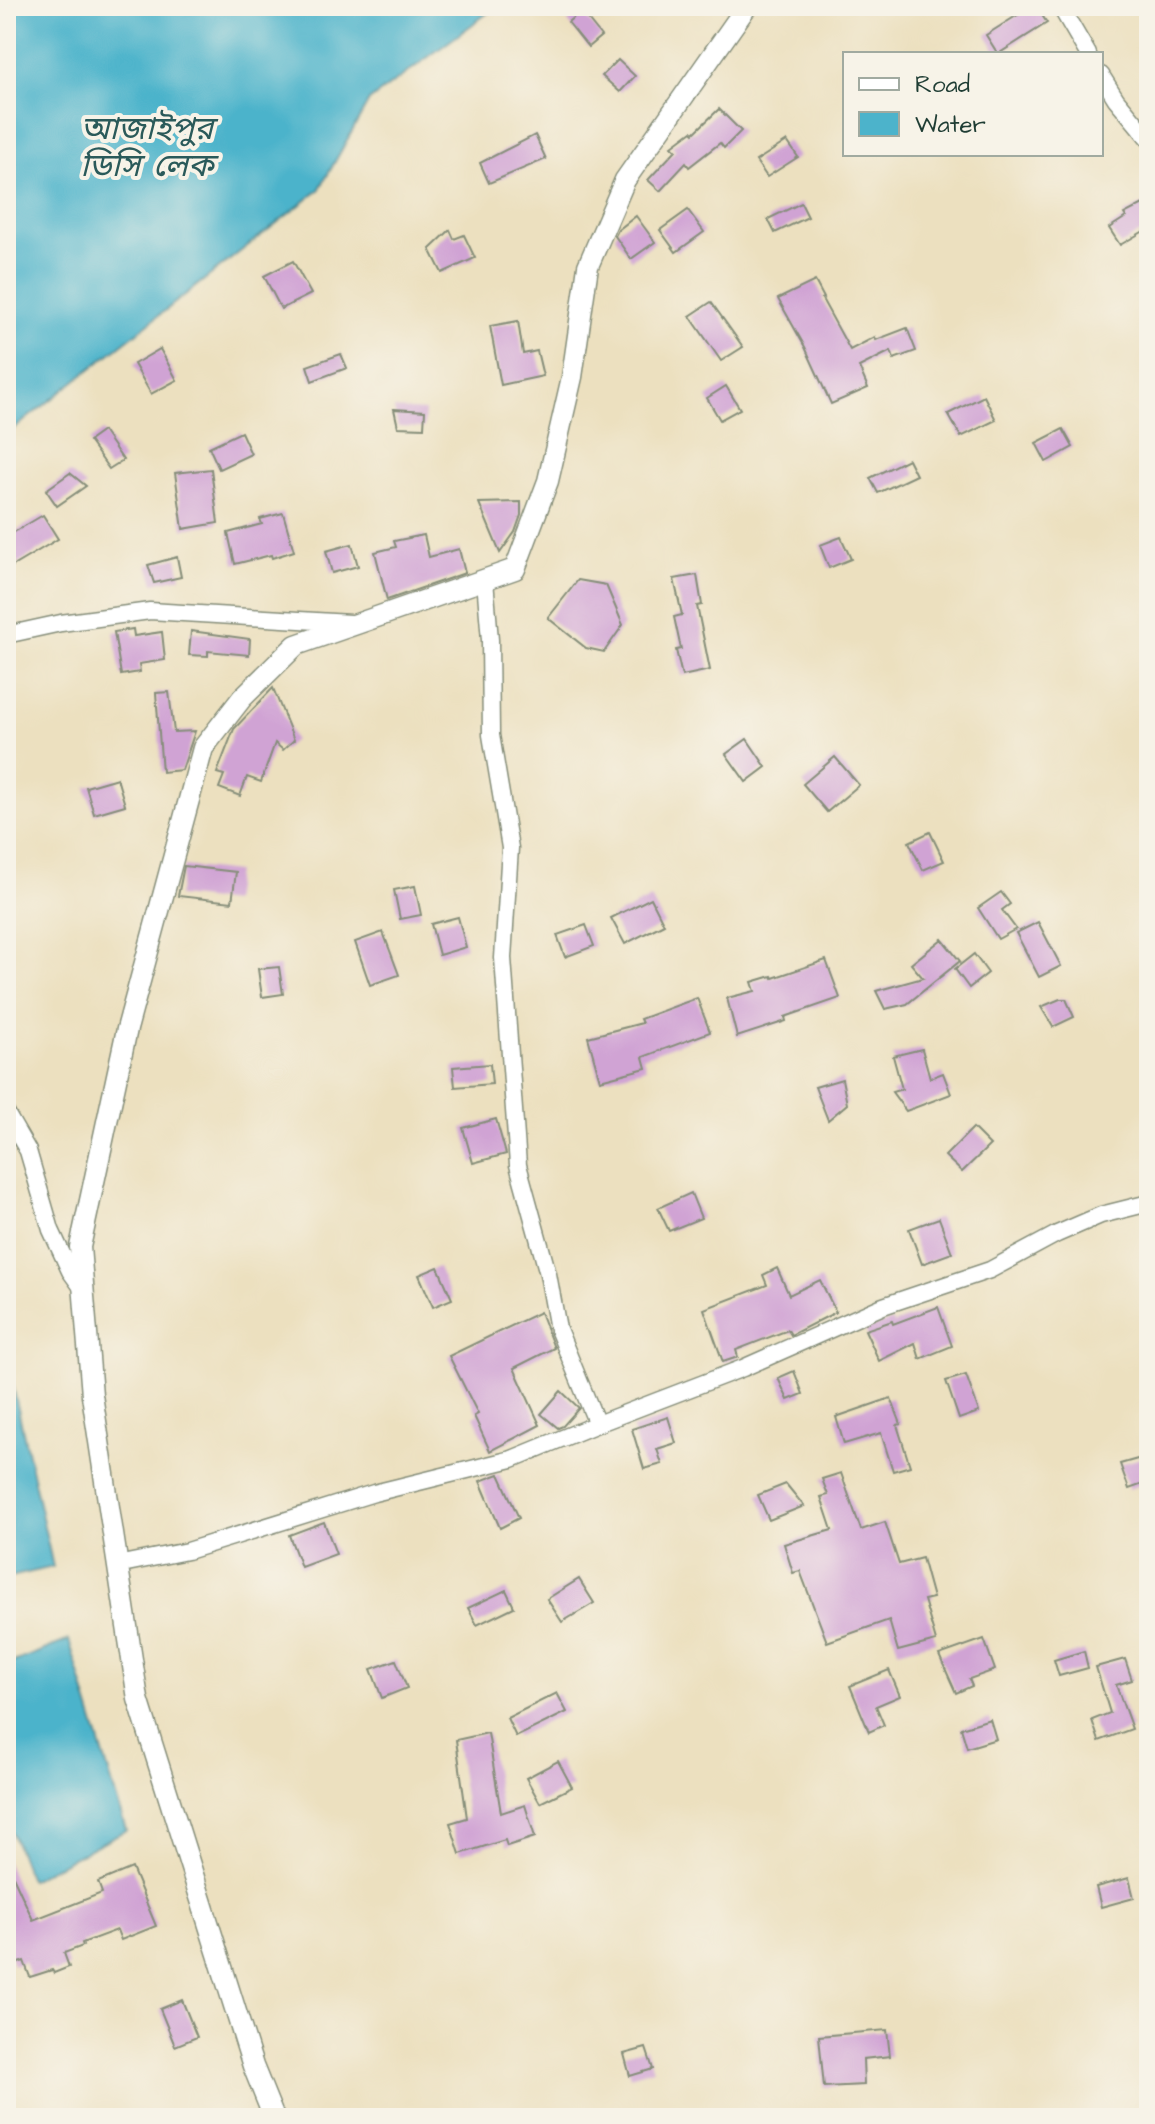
<svg xmlns="http://www.w3.org/2000/svg" width="1155" height="2124" viewBox="0 0 1155 2124" font-family="'Architects Daughter','Noto Sans Bengali',sans-serif">
	<style>
		.water { fill: #4cb3cb; stroke: #367880; stroke-width: 2 }
		.building { fill: #d0a3d4 }
		.lines { fill: none; stroke-linecap: round; stroke-linejoin: round }
		.minor-casing { stroke: #868e7a; stroke-width: 19 }
		.tertiary-casing { stroke: #868e7a; stroke-width: 23 }
		.minor { stroke: #fff; stroke-width: 16 }
		.tertiary { stroke: #fff; stroke-width: 20 }
		.labels { text-anchor: middle; stroke-width: 8; stroke-linejoin: round; paint-order: stroke }
		.water-label { font-size: 32px; font-style: italic; fill: #2a5a5a; stroke: #f7f3e8 }
	</style>
	<rect width="100%" height="100%" fill="#f7f3e8"/>
	<filter id="ink" filterUnits="userSpaceOnUse"><feTurbulence type="fractalNoise" baseFrequency=".0125" numOctaves="2"/><feDisplacementMap in="SourceGraphic" scale="16" xChannelSelector="R" yChannelSelector="G"/><feConvolveMatrix kernelMatrix="1 2 1 2 8 2 1 2 1" color-interpolation-filters="sRGB"/></filter>
	<filter id="wash" filterUnits="userSpaceOnUse"><feTurbulence type="fractalNoise" baseFrequency=".006" numOctaves="4" result="noise"/><feDisplacementMap in="SourceGraphic" scale="32" xChannelSelector="R" yChannelSelector="G"/><feGaussianBlur stdDeviation="1.8" result="paint"/><feColorMatrix in="noise" values="0 0 0 0 0 0 0 0 0 0 0 0 0 0 0 0 0 1.4 0 .05"/><feComposite in="paint" operator="in"/></filter>
	<g filter="url(#wash)">
		<rect width="100%" height="100%" fill="#ece0bf"/>
		<g class="water">
			<polygon points="6,6 497,6 369,101 319,190 6,435"/>
			<polygon points="6,1355 53,1567 6,1578"/>
			<polygon points="69,1640 126,1830 30,1880 6,1817 6,1665"/>
		</g>
		<g id="blocks">
			<g class="building">
				<polygon points="1032,6 1036,6 1047,23 998,54 986,35"/>
				<polygon points="581,11 601,36 588,47 568,22"/>
				<polygon points="618,60 635,76 620,92 602,76"/>
				<polygon points="719,109 741,131 724,148 720,143 689,167 686,163 660,191 648,180 676,150 672,146 692,131 694,133"/>
				<polygon points="535,135 546,159 489,183 480,163"/>
				<polygon points="787,141 798,157 767,177 756,161"/>
				<polygon points="1149,201 1149,228 1120,245 1109,228 1126,217 1124,214"/>
				<polygon points="801,203 808,217 775,233 768,219"/>
				<polygon points="688,210 704,232 676,252 660,230"/>
				<polygon points="636,216 655,242 631,259 615,236 618,230"/>
				<polygon points="450,230 454,239 464,235 475,258 442,273 430,249"/>
				<polygon points="293,261 311,294 281,309 264,276"/>
				<polygon points="815,281 824,298 822,299 850,350 875,337 876,340 907,328 916,351 894,359 891,351 859,367 868,388 831,404 805,347 778,299"/>
				<polygon points="711,302 743,347 721,361 690,316"/>
				<polygon points="518,321 523,354 537,351 543,376 501,385 490,326"/>
				<polygon points="160,349 177,380 151,394 134,364"/>
				<polygon points="341,354 347,368 312,381 307,366"/>
				<polygon points="726,386 740,409 720,420 707,398"/>
				<polygon points="984,396 996,420 961,437 948,414"/>
				<polygon points="394,409 425,411 424,428 398,427"/>
				<polygon points="1063,429 1073,447 1046,462 1036,443"/>
				<polygon points="103,431 123,460 109,469 89,441"/>
				<polygon points="241,432 251,454 219,469 209,447"/>
				<polygon points="908,459 916,475 878,493 870,478"/>
				<polygon points="211,469 218,523 183,529 175,473"/>
				<polygon points="70,473 86,486 57,506 46,490"/>
				<polygon points="521,502 521,515 515,532 500,553 479,503"/>
				<polygon points="283,513 294,551 272,558 271,555 235,564 228,533 262,524 260,519"/>
				<polygon points="43,515 58,539 6,570 6,537"/>
				<polygon points="424,535 429,557 459,549 465,573 387,600 375,552 396,547 394,541"/>
				<polygon points="841,537 851,559 829,568 820,545"/>
				<polygon points="352,544 358,566 332,573 326,551"/>
				<polygon points="177,557 181,577 154,583 148,565"/>
				<polygon points="697,575 702,605 697,606 710,670 682,676 676,650 681,649 674,617 682,615 674,579"/>
				<polygon points="578,580 606,585 623,625 604,652 586,648 548,618"/>
				<polygon points="133,629 134,636 162,632 165,660 139,664 140,672 121,675 114,632"/>
				<polygon points="191,631 250,639 249,655 208,651 208,656 189,655"/>
				<polygon points="273,688 294,740 283,750 275,743 261,782 247,777 240,796 219,788 224,775 217,773 234,729"/>
				<polygon points="169,692 174,732 195,731 182,770 162,772 156,693"/>
				<polygon points="747,739 766,767 746,782 726,754"/>
				<polygon points="835,757 859,785 827,812 803,784"/>
				<polygon points="117,778 125,805 94,814 86,787"/>
				<polygon points="930,832 944,861 923,870 909,842"/>
				<polygon points="184,866 236,872 232,902 178,896"/>
				<polygon points="415,886 421,915 400,919 394,890"/>
				<polygon points="1001,892 1010,904 1002,910 1016,929 998,939 978,908"/>
				<polygon points="651,898 664,924 625,944 611,918"/>
				<polygon points="458,917 466,947 439,955 431,924"/>
				<polygon points="1038,922 1061,966 1039,977 1016,933"/>
				<polygon points="586,925 594,946 565,957 557,935"/>
				<polygon points="383,932 399,975 370,985 355,942"/>
				<polygon points="942,939 960,961 907,1004 885,1009 876,991 923,978 911,964"/>
				<polygon points="974,954 988,973 969,988 955,969"/>
				<polygon points="826,960 840,998 785,1017 786,1021 737,1037 727,998 755,991 752,982 772,976 773,978"/>
				<polygon points="279,967 283,994 262,997 258,969"/>
				<polygon points="697,998 710,1032 643,1057 646,1068 600,1080 588,1037 642,1023 640,1019"/>
				<polygon points="1060,999 1066,999 1074,1017 1053,1027 1041,1007"/>
				<polygon points="922,1049 930,1078 943,1073 951,1094 906,1111 892,1092 902,1089 893,1056"/>
				<polygon points="490,1064 492,1084 455,1087 453,1067"/>
				<polygon points="842,1079 847,1104 828,1120 815,1087"/>
				<polygon points="496,1119 506,1154 473,1163 463,1128"/>
				<polygon points="973,1128 990,1145 962,1172 945,1156"/>
				<polygon points="691,1193 701,1218 669,1231 658,1208"/>
				<polygon points="939,1218 952,1253 922,1264 909,1229"/>
				<polygon points="438,1267 452,1299 433,1307 419,1275"/>
				<polygon points="777,1268 789,1295 820,1280 836,1312 791,1335 788,1330 736,1350 738,1357 723,1362 704,1309 767,1285 763,1275"/>
				<polygon points="938,1307 952,1346 920,1359 915,1343 879,1361 865,1330 892,1321 893,1324"/>
				<polygon points="540,1312 554,1348 514,1368 540,1425 490,1451 474,1416 478,1414 449,1356"/>
				<polygon points="794,1371 803,1394 788,1400 778,1378"/>
				<polygon points="966,1375 979,1412 959,1419 946,1381"/>
				<polygon points="561,1391 579,1408 563,1426 558,1428 541,1414"/>
				<polygon points="891,1398 901,1424 897,1425 910,1466 893,1471 881,1433 844,1444 836,1417"/>
				<polygon points="668,1417 676,1443 657,1449 662,1464 644,1469 632,1429"/>
				<polygon points="1141,1458 1149,1482 1129,1489 1120,1464"/>
				<polygon points="841,1473 861,1530 885,1522 899,1564 922,1558 933,1598 924,1600 936,1641 898,1651 889,1620 827,1642 800,1571 793,1573 784,1544 832,1530 821,1497 828,1495 822,1479"/>
				<polygon points="499,1474 519,1518 500,1528 480,1481"/>
				<polygon points="786,1484 804,1506 769,1520 758,1495"/>
				<polygon points="324,1522 336,1554 301,1567 289,1535"/>
				<polygon points="579,1579 594,1603 562,1622 547,1599"/>
				<polygon points="506,1590 514,1607 477,1625 468,1608"/>
				<polygon points="984,1639 995,1670 969,1679 972,1686 956,1693 939,1655"/>
				<polygon points="1084,1651 1088,1668 1059,1676 1054,1660"/>
				<polygon points="1125,1659 1132,1680 1116,1685 1132,1729 1099,1741 1092,1720 1110,1713 1096,1667"/>
				<polygon points="396,1660 407,1688 382,1698 371,1669"/>
				<polygon points="889,1670 900,1696 876,1706 884,1725 869,1732 850,1686"/>
				<polygon points="557,1693 567,1712 516,1737 507,1718"/>
				<polygon points="990,1719 996,1739 967,1748 961,1728"/>
				<polygon points="488,1733 501,1813 525,1805 535,1837 507,1846 505,1840 460,1854 450,1823 467,1818 456,1740"/>
				<polygon points="558,1761 572,1787 540,1803 526,1778"/>
				<polygon points="6,1861 33,1920 102,1893 98,1882 132,1868 156,1926 121,1940 117,1930 82,1943 83,1946 64,1953 69,1967 54,1973 52,1970 30,1977 24,1961 13,1965 6,1944"/>
				<polygon points="1129,1878 1134,1898 1101,1907 1096,1887"/>
				<polygon points="182,2000 197,2037 175,2046 160,2009"/>
				<polygon points="887,2030 890,2056 863,2059 864,2085 824,2087 819,2036"/>
				<polygon points="646,2048 653,2069 630,2076 624,2054"/>
			</g>
		</g>
	</g>
	<g filter="url(#ink)">
		<use href="#blocks" fill-opacity="0" stroke="#868e7a" stroke-width="2"/>
		<g class="lines">
			<defs>
				<g id="minor">
					<polyline points="1060,6 1088,54"/>
					<polyline points="1101,75 1116,99 1149,139"/>
					<polyline points="6,635 61,623 150,611 350,623"/>
					<polyline points="6,1113 28,1151 51,1230 70,1271 83,1289"/>
					<polyline points="597,1424 743,1368 883,1306 990,1270 1057,1234 1101,1215 1149,1203"/>
					<polyline points="117,1565 187,1551 374,1493 512,1459 597,1424 558,1329 548,1274 518,1165 503,958 510,848 491,735 490,640 485,580"/>
				</g>
				<polyline id="tertiary" points="274,2118 253,2066 138,1699 92,1395 80,1247 127,1029 203,748 242,698 296,645 515,569 548,481 572,377 588,266 625,180 747,6"/>
			</defs>
			<use href="#minor" class="minor-casing"/>
			<use href="#tertiary" class="tertiary-casing"/>
			<use href="#minor" class="minor"/>
			<use href="#tertiary" class="tertiary"/>
		</g>
	</g>
	<g class="labels">
		<g class="water-label">
			<text x="147" y="139">আজাইপুর<tspan x="147" dy="37">ডিসি লেক</tspan></text>
		</g>
	</g>
	<rect width="1155" height="2124" fill="none" stroke="#f7f3e8" stroke-width="32"/>
	<rect x="843" y="52" width="260" height="104" fill="#f7f3e8" stroke="#a1aaa0" stroke-width="2"/>
	<rect x="859" y="78" width="40" height="12" fill="#ffffff" stroke="#a1aaa0" stroke-width="2"/>
	<text x="915" y="92" font-size="24" fill="#1f3d34">Road</text>
	<rect x="859" y="112" width="40" height="24" fill="#4cb3cb" stroke="#a1aaa0" stroke-width="2"/>
	<text x="915" y="132" font-size="24" fill="#1f3d34">Water</text>
</svg>
